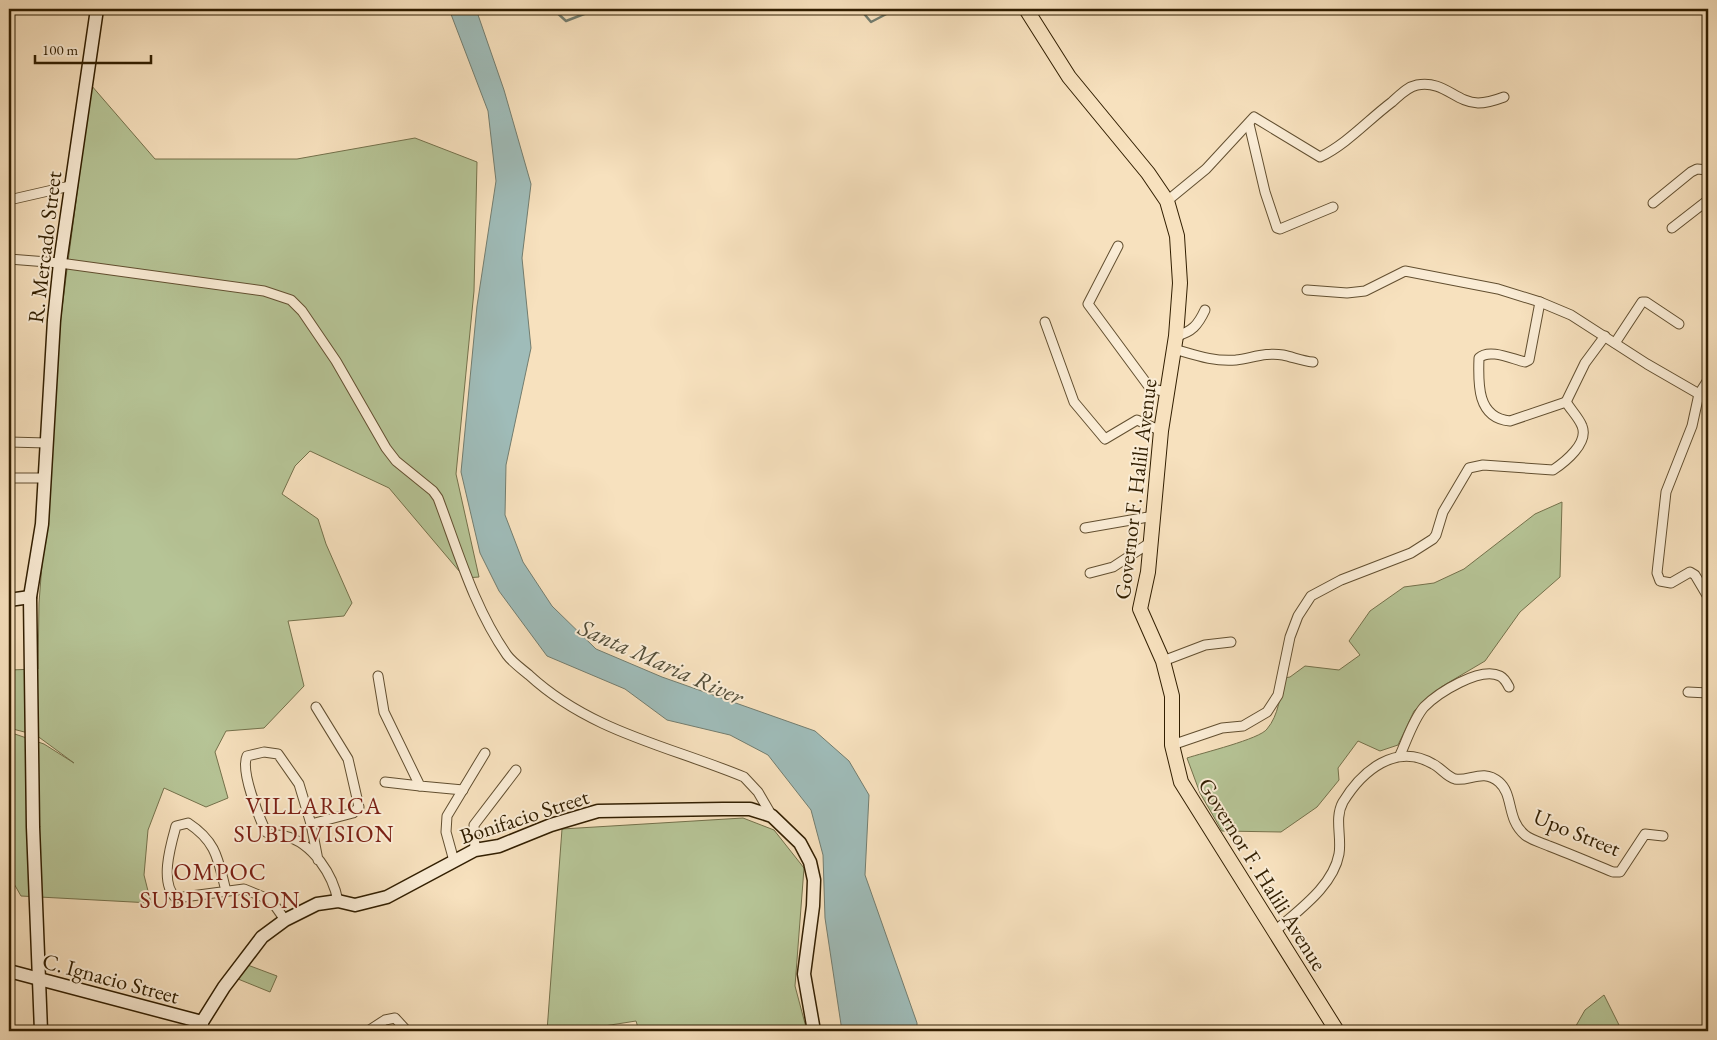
<svg xmlns="http://www.w3.org/2000/svg" width="1717" height="1040" viewBox="0 0 1717 1040" font-family="'EB Garamond',serif">
	<style>
		.green { fill: #b6c496; stroke: #74714b }
		.water { fill: #9fbcb9; stroke: #737d6f }
		.lines { fill: none; stroke-linecap: round; stroke-linejoin: round }
		.stream { stroke: #737d6f; stroke-width: 2.5 }
		.street-casing { stroke: #624f30; stroke-width: 11 }
		.secondary-casing { stroke: #311e00; stroke-width: 15 }
		.primary-casing { stroke: #311e00; stroke-width: 16 }
		.street { stroke: #faecd5; stroke-width: 9 }
		.secondary { stroke: #faecd5; stroke-width: 12 }
		.primary { stroke: #f7e1be; stroke-width: 14 }
		.labels { text-anchor: middle; stroke-width: 4; stroke-linejoin: round; paint-order: stroke }
		.street-label { font-size: 22px; fill: #311e00; stroke: #faecd5 }
		.water-label { font-size: 24px; font-style: italic; fill: #524d38; stroke: #faecd5 }
		.neighbourhood-label { font-size: 24px; letter-spacing: 1px; fill: #7a1f14; stroke: #faecd5 }
	</style>
	<rect width="100%" height="100%" fill="#f7e1be"/>
	<filter id="stains"><feTurbulence type="fractalNoise" baseFrequency=".004" numOctaves="4"/><feColorMatrix values="0 0 0 0 .2 0 0 0 0 .09 0 0 0 0 .02 0 0 0 .5 -.17"/></filter>
	<radialGradient id="worn" r=".72"><stop offset=".6" stop-color="#630" stop-opacity="0"/><stop offset="1" stop-color="#630" stop-opacity=".3"/></radialGradient>
	<g class="green">
		<polygon points="91,85 155,159 297,159 415,138 477,162 474,291 456,474 479,577 465,578 389,488 310,451 295,466 282,494 318,519 326,544 352,603 344,616 288,621 304,686 264,728 226,731 215,752 228,798 206,807 164,788 148,830 144,875 151,903 21,896 9,875 9,732 44,744 74,763 36,735 9,728 9,670 38,669 39,603 61,316"/>
		<path d="M 1562,502 L 1560,577 L 1520,612 L 1485,661 L 1441,687 L 1414,711 L 1398,745 L 1380,751 L 1358,741 L 1338,768 L 1339,780 L 1317,807 L 1281,832 L 1222,831 L 1200,793 L 1187,758 C 1202,753 1260,739 1267,729 C 1279,715 1280,695 1284,678 L 1290,677 L 1305,666 L 1339,670 L 1360,655 L 1349,641 L 1370,611 L 1404,587 L 1434,583 L 1464,569 L 1535,514 Z"/>
		<polygon points="743,818 774,830 804,868 795,986 807,1031 639,1031 636,1021 572,1031 547,1031 562,829"/>
		<polygon points="245,964 277,976 270,992 238,979"/>
		<polygon points="1604,995 1622,1031 1573,1031 1585,1010"/>
	</g>
	<polygon class="water" points="449,9 476,9 504,90 531,184 522,258 531,348 506,465 505,515 523,562 552,606 596,649 662,677 815,731 849,761 869,795 865,875 917,1023 917,1031 842,1031 825,918 823,855 811,810 768,755 730,735 667,720 625,689 547,656 499,591 480,553 461,472 477,306 496,181 488,111"/>
	<g class="lines">
		<g class="stream">
			<polyline points="553,9 566,21 597,9"/>
			<polyline points="860,9 871,22 896,9"/>
		</g>
		<defs>
			<g id="street">
				<polyline points="1249,124 1265,192 1277,228 1280,229 1333,207"/>
				<polyline points="9,200 70,186"/>
				<path d="M 1167,201 L 1206,169 L 1254,117 L 1320,157 C 1347,144 1368,120 1392,102 C 1400,95 1407,87 1417,85 C 1444,80 1455,102 1478,103 C 1487,103 1496,100 1504,97"/>
				<polyline points="1653,203 1691,172 1697,169 1708,170"/>
				<polyline points="1672,228 1708,200"/>
				<polyline points="1118,246 1088,304 1150,388 1166,392"/>
				<path d="M 9,259 L 60,263 L 264,291 L 291,300 L 302,311 L 336,361 L 386,448 L 396,461 L 433,491 L 438,498 C 458,551 474,608 507,655 C 512,662 522,669 529,675 C 591,732 669,746 744,777 L 758,792 L 772,816"/>
				<polyline points="1307,290 1347,293 1365,291 1405,271 1498,289 1540,302 1571,315 1647,364 1699,394"/>
				<polyline points="1045,322 1074,402 1105,439 1137,420 1161,431"/>
				<path d="M 1176,336 C 1192,332 1198,325 1205,310"/>
				<polyline points="1615,343 1642,302 1646,302 1679,324"/>
				<path d="M 1174,349 C 1195,355 1214,362 1236,360 C 1252,358 1266,352 1283,355 C 1293,357 1302,361 1313,362"/>
				<polyline points="1708,380 1699,394 1692,426 1666,492 1657,573 1660,581 1671,583 1690,572 1695,575 1708,597"/>
				<polyline points="1566,402 1585,363 1605,336"/>
				<polyline points="9,442 47,443"/>
				<polyline points="9,478 45,478"/>
				<polyline points="1085,528 1154,516"/>
				<polyline points="1090,573 1113,567 1151,542"/>
				<polyline points="1163,661 1205,645 1231,642"/>
				<polyline points="378,676 384,712 420,786 463,790"/>
				<polyline points="1688,692 1708,693"/>
				<path d="M 1172,745 L 1222,728 L 1243,726 L 1267,712 L 1278,695 L 1290,637 L 1298,616 L 1311,596 L 1341,580 L 1411,553 L 1433,539 L 1436,535 L 1443,512 L 1469,468 L 1483,465 L 1553,470 C 1565,462 1589,443 1582,426 C 1579,418 1571,410 1566,402 L 1510,421 C 1477,418 1478,384 1479,358 C 1489,348 1512,359 1525,362 L 1529,360 L 1540,302"/>
				<path d="M 1400,755 C 1407,740 1413,720 1424,707 C 1438,693 1480,666 1500,676 C 1504,678 1507,683 1509,687"/>
				<polyline points="385,782 420,786"/>
				<polyline points="311,824 353,813 359,807 348,759 316,707"/>
				<polyline points="475,850 474,825 516,770"/>
				<path d="M 318,860 L 311,824 L 299,784 L 278,754 L 264,752 L 247,756 C 240,771 259,817 266,832 C 272,836 278,834 285,836 C 313,843 333,875 338,901"/>
				<polyline points="454,861 446,832 447,816 485,753"/>
				<path d="M 226,891 C 218,860 217,842 188,823 L 176,826 C 171,844 159,883 176,898 L 244,889 L 271,900 L 285,920"/>
				<path d="M 1274,932 C 1297,911 1333,887 1339,854 C 1342,837 1334,818 1343,802 C 1362,771 1396,742 1433,764 C 1440,767 1447,777 1455,779 C 1469,782 1483,768 1499,782 C 1514,795 1506,819 1525,835 C 1531,840 1542,843 1549,846 C 1570,854 1591,863 1613,872 L 1620,872 L 1645,834 L 1663,836"/>
				<polyline points="368,1031 385,1020 395,1018 407,1031"/>
			</g>
			<g id="secondary">
				<polyline points="9,600 30,597"/>
				<polyline points="9,971 202,1022"/>
				<polyline points="41,1031 33,827 30,597 42,524 54,320 60,263 97,9"/>
				<polyline points="202,1031 202,1022 224,987 262,937 285,920 317,904 338,901 355,905 387,897 475,850 499,846 551,825 598,811 723,809 750,809 772,816 800,843 810,862 814,880 813,906 804,974 814,1031"/>
			</g>
			<polyline id="primary" points="1026,9 1069,77 1148,173 1167,201 1177,236 1180,283 1176,336 1161,431 1148,572 1140,609 1163,661 1172,696 1172,745 1181,782 1337,1031"/>
		</defs>
		<use href="#street" class="street-casing"/>
		<use href="#secondary" class="secondary-casing"/>
		<use href="#primary" class="primary-casing"/>
		<use href="#street" class="street"/>
		<use href="#secondary" class="secondary"/>
		<use href="#primary" class="primary"/>
	</g>
	<g class="labels">
		<g class="street-label">
			<text transform="translate(44 247) rotate(-83)" y="8">R. Mercado Street</text>
			<text transform="translate(1135 489) rotate(-83)" y="8">Governor F. Halili Avenue</text>
			<text transform="translate(524 816) rotate(-18)" y="8">Bonifacio Street</text>
			<text transform="translate(1577 832) rotate(22)" y="8">Upo Street</text>
			<text transform="translate(1263 874) rotate(58)" y="8">Governor F. Halili Avenue</text>
			<text transform="translate(111 978) rotate(15)" y="8">C. Ignacio Street</text>
		</g>
		<g class="water-label">
			<text transform="translate(661 662) rotate(24)" y="8">Santa Maria River</text>
		</g>
		<g class="neighbourhood-label">
			<text x="314" y="814">VILLARICA<tspan x="314" dy="28">SUBDIVISION</tspan></text>
			<text x="220" y="880">OMPOC<tspan x="220" dy="28">SUBDIVISION</tspan></text>
		</g>
	</g>
	<rect width="1717" height="1040" fill="none" stroke="#f7e1be" stroke-width="30"/>
	<rect x="10" y="10" width="1697" height="1020" fill="none" stroke="#311e00" stroke-width="2.5"/>
	<rect x="15" y="15" width="1687" height="1010" fill="none" stroke="#311e00"/>
	<path d="M35 55v8h116v-8" fill="none" stroke="#311e00" stroke-width="2.5"/>
	<text x="42" y="55" font-size="15" fill="#311e00" stroke="#faecd5" stroke-width="4" paint-order="stroke">100 m</text>
	<rect width="100%" height="100%" filter="url(#stains)"/>
	<rect width="100%" height="100%" fill="url(#worn)"/>
</svg>
